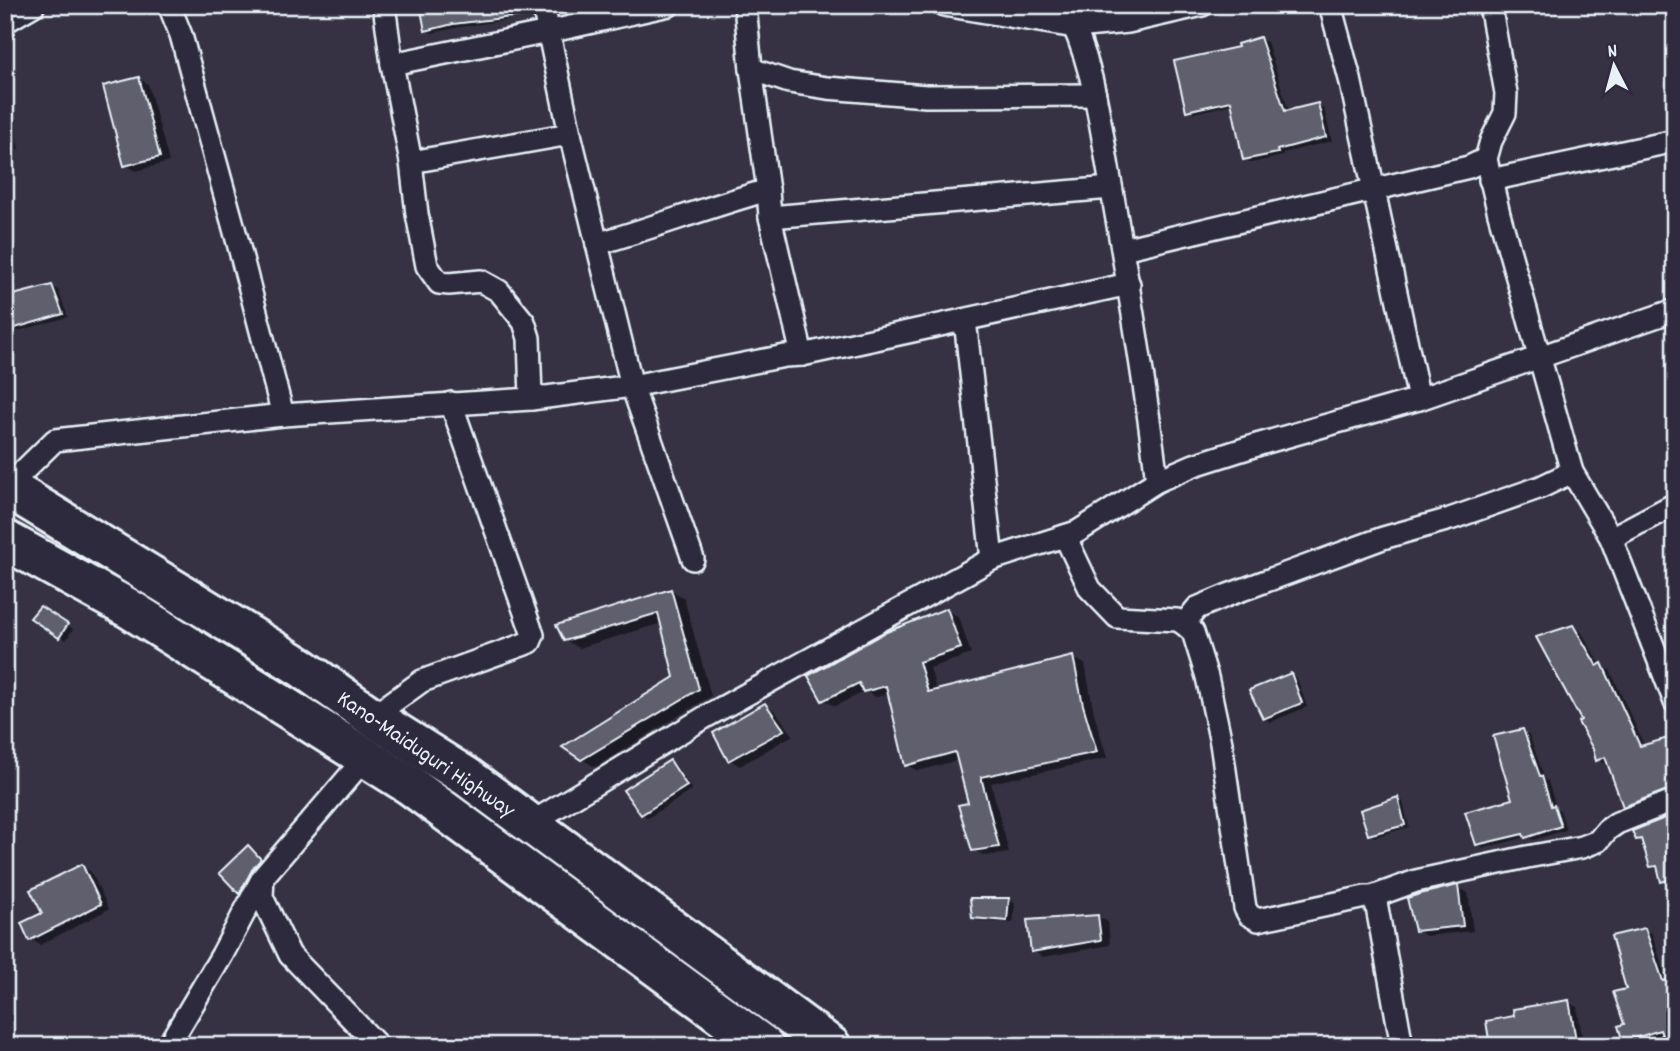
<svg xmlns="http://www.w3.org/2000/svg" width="1680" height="1051" viewBox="0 0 1680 1051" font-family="Dekko,sans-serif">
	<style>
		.shadow { fill: #0007 }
		.building { fill: #605e6e; stroke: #e8f1f8; stroke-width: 2 }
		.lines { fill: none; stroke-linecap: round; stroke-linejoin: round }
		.street-casing { stroke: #e8f1f8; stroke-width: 26 }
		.highway-casing { stroke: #e8f1f8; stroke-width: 44 }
		.street { stroke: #2f2a3d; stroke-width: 21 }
		.highway { stroke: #2f2a3d; stroke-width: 38 }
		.labels { text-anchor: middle; stroke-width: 5; stroke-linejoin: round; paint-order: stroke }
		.street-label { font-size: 23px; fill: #e8f1f8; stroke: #2f2a3d }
	</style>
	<rect width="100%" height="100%" fill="#363244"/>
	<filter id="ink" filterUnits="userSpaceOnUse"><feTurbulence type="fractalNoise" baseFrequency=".0143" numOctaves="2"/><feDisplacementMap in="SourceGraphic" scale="14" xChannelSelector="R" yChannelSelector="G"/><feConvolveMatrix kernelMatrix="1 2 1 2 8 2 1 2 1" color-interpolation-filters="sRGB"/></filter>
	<g filter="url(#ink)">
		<g class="shadow">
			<polygon points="509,5 509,20 460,27 432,33 426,29"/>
			<polygon points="1260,39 1267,42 1289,112 1318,105 1324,109 1332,141 1283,153 1283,156 1251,163 1244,159 1233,104 1194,113 1187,110 1240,48"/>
			<polygon points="138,78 148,84 169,162 136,171 126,165"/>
			<polygon points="5,106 9,108 19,149 5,153"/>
			<polygon points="52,287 58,290 68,317 15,332 16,334 5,337 5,301"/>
			<polygon points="1675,524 1675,544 1668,527"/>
			<polygon points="671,590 684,598 711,696 595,767 582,759 676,677 662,623 579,648 565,640"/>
			<polygon points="40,608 73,629 66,640 33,618"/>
			<polygon points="947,610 959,617 971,654 930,668 937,692 1073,658 1085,664 1094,713 1107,758 991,783 1009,853 985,856 973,850 971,805 959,760 918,771 906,765 889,694 876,697 866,691 835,706 824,700"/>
			<polygon points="1573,627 1581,631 1601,666 1610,670 1645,747 1669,784 1675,788 1675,793 1632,810 1624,805 1609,763 1605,764 1597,759 1583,721"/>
			<polygon points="1291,674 1297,678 1307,707 1270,722 1264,718"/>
			<polygon points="765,705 775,711 793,735 740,766 730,760"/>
			<polygon points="1522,731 1529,734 1545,780 1548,781 1556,808 1560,810 1566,830 1533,840 1527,837 1484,848 1478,844 1514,800"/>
			<polygon points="670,762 676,766 692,790 648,818 642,814"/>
			<polygon points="1398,799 1403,802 1409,827 1374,837 1370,834"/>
			<polygon points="1675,816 1675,884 1670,885 1662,881 1660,871 1651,866 1644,843 1638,839"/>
			<polygon points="248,847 255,850 267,863 246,896 240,893 222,873"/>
			<polygon points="82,866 91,872 109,909 40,945 31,939 45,914"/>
			<polygon points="1458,887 1468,893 1473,931 1426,936 1416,930"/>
			<polygon points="1009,900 1015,903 1013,923 980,921 973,917"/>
			<polygon points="1098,916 1108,922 1110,945 1043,957 1033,951"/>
			<polygon points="1645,930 1652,933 1667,982 1663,1034 1631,1045 1624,1041 1628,990"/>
			<polygon points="1568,1002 1577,1007 1584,1046 1482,1046 1491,1044 1517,1017"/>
		</g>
		<g class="building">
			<polygon points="420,5 520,5 520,16 453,24 425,31"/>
			<polygon points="1260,37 1285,111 1318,103 1326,137 1277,150 1278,153 1243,160 1231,101 1186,111 1174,61 1238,47 1237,44"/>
			<polygon points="139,77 160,157 124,166 103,86"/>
			<polygon points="52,285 63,314 5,331 5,297"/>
			<polygon points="671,589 699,689 581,760 562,747 674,677 658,613 564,641 556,625"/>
			<polygon points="40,606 68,624 59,638 30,618"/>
			<polygon points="947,608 961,648 919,662 928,692 1073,656 1083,705 1097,752 981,777 999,847 972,851 958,805 968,803 955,752 905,766 886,686 863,692 859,683 822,701 808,676 884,633"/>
			<polygon points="1573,625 1597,666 1602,663 1640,746 1675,736 1675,787 1623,807 1605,757 1596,761 1593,749 1578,722 1581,720 1536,637"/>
			<polygon points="1291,673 1302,703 1263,719 1249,690"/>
			<polygon points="765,703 784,730 728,761 713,733"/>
			<polygon points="1523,729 1540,776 1542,776 1551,806 1554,805 1561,826 1525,838 1523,834 1476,845 1465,812 1512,799 1493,736"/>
			<polygon points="670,760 687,786 641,815 623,790"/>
			<polygon points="1398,797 1405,825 1368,835 1360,810"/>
			<polygon points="1675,814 1675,878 1661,882 1657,866 1650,867 1641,839 1636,840 1632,831"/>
			<polygon points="248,845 261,859 253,868 239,894 219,873"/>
			<polygon points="82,864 101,904 29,941 21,923 42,913 30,890"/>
			<polygon points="1458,885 1463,926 1415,931 1407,898 1420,894"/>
			<polygon points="970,898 1009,898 1007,921 972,918"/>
			<polygon points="1098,915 1101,940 1031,952 1027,920"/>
			<polygon points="1645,928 1663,981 1675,978 1675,1046 1666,1046 1660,1030 1623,1042 1618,1026 1624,1024 1613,992 1626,989 1611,936"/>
			<polygon points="1569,1000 1577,1046 1490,1046 1486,1021 1514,1016 1513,1009"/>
		</g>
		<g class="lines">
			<defs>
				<g id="street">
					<polyline points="169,5 181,35 238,243 283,415"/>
					<polyline points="384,5 392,64 411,162 417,214 427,266 439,283 449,284 481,281 499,291 524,322 529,338 531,399"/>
					<polyline points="543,5 570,134 632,386 693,559"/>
					<polyline points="745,5 751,69 768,190 770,217 802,355"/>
					<polyline points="944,5 1075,27 1128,22 1202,5"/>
					<path d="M 1063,5 C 1094,59 1100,125 1111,185 C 1128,283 1145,382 1157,481"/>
					<polyline points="1330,5 1350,79 1419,399"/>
					<polyline points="1490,5 1506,93 1505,113 1491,141 1486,159 1499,214 1572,472 1611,538 1675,702"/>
					<polyline points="5,22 34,5"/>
					<polyline points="392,64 548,32 669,5"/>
					<polyline points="751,69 789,82 827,88 926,96 1095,95"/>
					<polyline points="411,162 570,134"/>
					<polyline points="1490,180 1675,141"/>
					<polyline points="770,217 1111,188"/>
					<path d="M 597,244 C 655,227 711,206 768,190"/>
					<polyline points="1123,249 1469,167 1486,159"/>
					<polyline points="965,320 992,559"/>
					<polyline points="5,489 55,440 283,415 531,399 632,386 785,356 802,355 1129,284"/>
					<polyline points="1065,536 1090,589 1117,617 1177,620 1184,624 1193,632 1207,677 1221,743 1245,908 1249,915 1258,920 1365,897 1372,897 1416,881 1527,857 1582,847 1598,841 1607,830 1617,823 1675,800"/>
					<polyline points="1611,538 1675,504"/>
					<polyline points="1184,624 1197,608 1228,595 1383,538 1450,519 1541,487 1572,472"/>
					<polyline points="372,717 422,681 522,645 530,642 533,635 451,403"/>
					<polyline points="365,758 263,877 262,897 290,955 378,1046"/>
					<polyline points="531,823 707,716 992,559 1077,532 1157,481 1194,465 1260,444 1419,399 1675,310"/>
					<polyline points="1372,897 1376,902 1402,1046"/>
					<polyline points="168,1046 222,955 262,879"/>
				</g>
				<g id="highway">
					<polyline points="5,486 301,667 372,717 467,777 831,1046"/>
					<polyline points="5,540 128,608 411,786 764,1046"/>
				</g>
			</defs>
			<use href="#street" class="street-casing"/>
			<use href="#highway" class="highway-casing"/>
			<use href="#street" class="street"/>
			<use href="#highway" class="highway"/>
		</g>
	</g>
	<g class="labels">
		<g class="street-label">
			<text transform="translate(427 753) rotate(34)" y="8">Kano-Maiduguri Highway</text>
		</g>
	</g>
	<rect width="1680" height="1051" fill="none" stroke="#2f2a3d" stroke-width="28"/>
	<rect x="14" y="14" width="1652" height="1023" fill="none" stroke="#e8f1f8" stroke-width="2.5" filter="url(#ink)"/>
	<g transform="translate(1614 66) rotate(354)" stroke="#2f2a3d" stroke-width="5" paint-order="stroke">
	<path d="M0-5L12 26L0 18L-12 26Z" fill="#e8f1f8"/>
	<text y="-10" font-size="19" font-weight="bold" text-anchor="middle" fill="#e8f1f8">N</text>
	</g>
</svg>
